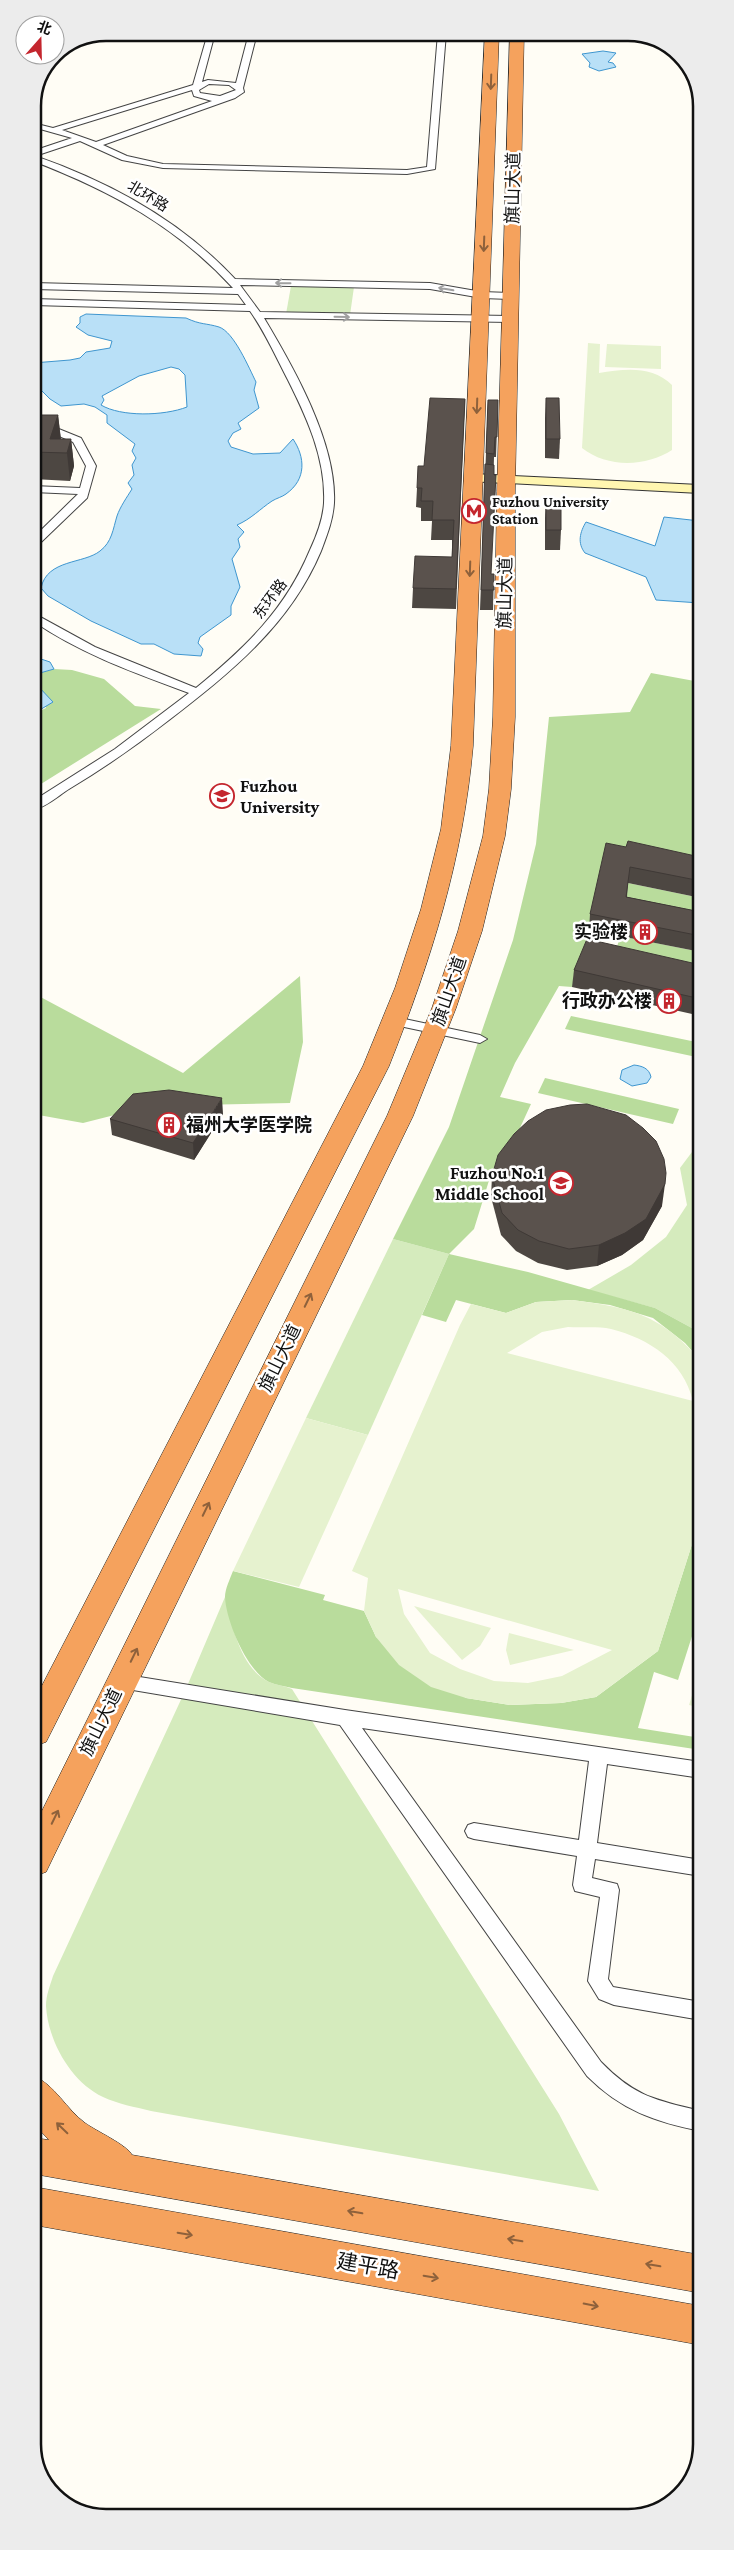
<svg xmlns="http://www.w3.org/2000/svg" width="734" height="2550" viewBox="0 0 734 2550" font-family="'Crimson Pro','Noto Sans SC',serif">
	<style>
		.green { fill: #d5ebbd }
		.forest { fill: #b9dc9c }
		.pitch { fill: #e6f2cf; fill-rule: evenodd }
		.water { fill: #b9e0f7; stroke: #3f96cf; fill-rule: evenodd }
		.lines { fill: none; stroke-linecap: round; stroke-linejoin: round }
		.street-casing { stroke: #444; stroke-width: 2 }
		.secondary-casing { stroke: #333; stroke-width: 2 }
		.highway-casing { stroke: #222; stroke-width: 1 }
		.street { fill: #fff; fill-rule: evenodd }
		.secondary { fill: #fff6b0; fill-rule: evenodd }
		.highway { fill: #f5a25d; fill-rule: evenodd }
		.wall { fill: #4d4742 }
		.shaded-wall { fill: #3f3936 }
		.building { fill: #5a524d; stroke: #3f3936 }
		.oneway { stroke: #8e613b }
		.oneway2 { stroke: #a0a0a0 }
		.labels { text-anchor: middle; stroke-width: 5; stroke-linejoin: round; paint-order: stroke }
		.far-street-label { font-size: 15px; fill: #111; stroke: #fff }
		.far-poi-label { font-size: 15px; font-weight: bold; fill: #111; stroke: #fff; text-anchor: start }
		.street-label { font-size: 18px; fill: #111; stroke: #fff }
		.poi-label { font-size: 18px; font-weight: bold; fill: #111; stroke: #fff; text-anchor: end }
		.near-street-label { font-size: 21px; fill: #111; stroke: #fff }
		.rim { fill: none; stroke: #111; stroke-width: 2.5 }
	</style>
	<rect width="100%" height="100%" fill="#fffdf5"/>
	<g class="green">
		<polygon points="291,286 354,287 350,315 286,314"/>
		<polygon points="701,1146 701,1333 655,1308 588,1290 631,1265 666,1237 687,1205 680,1168 692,1152"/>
		<polygon points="393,1239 449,1254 368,1435 306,1418"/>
		<path d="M 225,1597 C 232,1624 240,1668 269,1682 C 276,1685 285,1686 292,1689 L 559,2114 L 599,2191 L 151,2111 C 135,2107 118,2104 103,2097 C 71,2082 48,2041 46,2006 C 46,1995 50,1986 53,1976 L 185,1691 Z"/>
	</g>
	<g class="forest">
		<polygon points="54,669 72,670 104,679 135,706 161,709 33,789 33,714 46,708 38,686 33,684 33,675"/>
		<polygon points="651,673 700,682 701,873 627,857 594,913 581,965 572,987 559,986 515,1063 500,1097 531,1104 519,1130 491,1174 474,1229 449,1254 528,1272 655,1308 701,1333 701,1361 685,1343 653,1318 610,1305 572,1300 536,1302 506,1313 456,1300 446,1322 422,1315 449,1254 393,1239 449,1127 513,940 536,844 549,717 630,712"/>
		<polygon points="628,883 701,898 701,929 625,913"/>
		<polygon points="620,936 701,952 701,982 613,962"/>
		<polygon points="300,976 303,1042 290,1103 150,1106 83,1123 33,1114 33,993 183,1073"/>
		<polygon points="571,1016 701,1043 701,1058 565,1029"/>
		<polygon points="545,1078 679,1109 673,1124 538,1093"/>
		<path d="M 701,1516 L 701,1608 L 678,1680 L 654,1672 L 638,1728 L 701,1738 L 701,1750 L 292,1688 C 285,1686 276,1685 269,1682 C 247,1671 226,1621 225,1597 C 225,1589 230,1579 233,1571 L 325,1595 L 323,1600 L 364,1611 L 376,1637 L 466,1698 L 510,1705 L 561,1703 L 596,1697 L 658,1651 Z"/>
	</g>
	<g class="pitch">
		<path d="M 588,343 L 600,344 L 599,373 C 624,369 652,365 672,385 L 672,450 C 646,467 607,468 582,448 Z"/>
		<polygon points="607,344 661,346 661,369 605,367"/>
		<path d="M 572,1300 C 632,1308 660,1314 701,1361 L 701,1516 L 658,1651 L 596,1697 L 561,1703 L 510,1705 L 466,1698 L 431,1687 L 399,1665 L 376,1637 L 364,1611 L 368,1578 L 352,1571 L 460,1325 L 471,1304 L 506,1313 L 536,1302 ZM 568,1327 C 582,1328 598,1326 611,1329 C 650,1339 683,1361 693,1401 L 507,1353 L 542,1332 ZM 398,1589 L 612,1650 L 562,1676 L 528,1683 L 494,1681 L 460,1669 L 430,1653 L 404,1614 Z"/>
		<polygon points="306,1418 368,1435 299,1587 233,1571"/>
		<polygon points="414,1606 491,1628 480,1646 462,1660"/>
		<polygon points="509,1633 574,1650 510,1665 506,1650"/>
		<polygon points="701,1666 701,1708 689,1705"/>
	</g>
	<g class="water">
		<polygon points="603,51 616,53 608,62 613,63 616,67 599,71 589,67 590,63 582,54"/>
		<path d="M 86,314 L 186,318 C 201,325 206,323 219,327 C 234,332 249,368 256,382 L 254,390 L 259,408 L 238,423 L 241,429 L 233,433 L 228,441 L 231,447 L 253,454 L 280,453 L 293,439 C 305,457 307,479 286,494 C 282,497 277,498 272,501 C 260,509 251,519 237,525 L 244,532 L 238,539 L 240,547 L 232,559 L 240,587 L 231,606 L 231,615 L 200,637 L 198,643 L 203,649 L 201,656 L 174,654 L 154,644 L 141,644 L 91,621 L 48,596 L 41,588 C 47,559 84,564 100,551 C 112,542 113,529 117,516 C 120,507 127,497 132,489 L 128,483 L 134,475 L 132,465 L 136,458 L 132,451 L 135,444 L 107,423 L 107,415 L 95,407 L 84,404 L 61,406 L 50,399 L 33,382 L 33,363 L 70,360 L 80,358 L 86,352 L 110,348 L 112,341 L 88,335 L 76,327 L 80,323 L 80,317 ZM 171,367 L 179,369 L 185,375 L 187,407 C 164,416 121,417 101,405 L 104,400 L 102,396 L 139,376 Z"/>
		<path d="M 664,517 L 700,521 L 700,552 L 695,557 L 700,565 L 700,603 L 656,600 L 646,577 L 585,553 C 577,543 580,532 586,522 L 655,546 Z"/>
		<polygon points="33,648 39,652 41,659 50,662 54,669 33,675"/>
		<polygon points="33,684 38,686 53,702 33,714"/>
		<path d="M 634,1065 C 642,1066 649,1068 651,1077 L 647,1083 L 632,1086 L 620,1079 L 622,1070 Z"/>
	</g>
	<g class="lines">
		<defs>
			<g id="street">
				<path d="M 208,33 L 215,33 L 202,82 L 208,80 L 236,83 L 249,33 L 257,33 L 243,88 L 244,92 L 235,98 L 103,145 L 127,156 L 163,164 L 407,170 L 427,167 L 438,33 L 446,33 L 435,169 L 407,174 L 163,168 L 122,160 L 80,141 L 35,156 C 110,182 181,221 235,279 L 430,283 L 482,292 L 511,293 L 516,296 L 511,299 L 482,298 L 430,289 L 240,285 L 260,312 L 511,316 L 516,319 L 511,322 L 264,318 C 294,368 337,444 334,503 C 333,520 327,535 321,551 C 290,625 231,672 169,720 C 137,745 104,768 69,789 C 58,796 46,807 33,810 L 33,801 L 115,749 L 189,693 C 135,673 81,654 33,621 L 33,613 L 95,647 L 196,688 C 246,647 285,610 310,550 C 317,535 323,519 324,503 C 326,459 307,418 288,380 C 276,357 265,332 250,311 L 33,305 L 33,299 L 246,305 L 238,294 L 33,289 L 33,283 L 233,288 C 176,226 111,191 33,161 L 33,151 L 72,138 L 33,127 L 33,123 L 53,128 L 193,85 ZM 209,84 L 229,85 L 236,90 L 220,96 L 200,93 L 199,90 ZM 192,90 L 194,96 L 212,101 L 96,142 L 62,130 Z"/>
				<polygon points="38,423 44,423 81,438 96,466 87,498 37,546 33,547 33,538 78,494 33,492 33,486 80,488 86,466 73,442 38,427"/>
				<polygon points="395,1017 480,1035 487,1039 480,1043 390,1024 388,1021 390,1018"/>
				<path d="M 121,1674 L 345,1710 L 701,1762 L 701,1778 L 607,1764 L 597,1843 L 701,1860 L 701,1876 L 595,1859 L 592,1878 L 617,1884 L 619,1890 L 608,1979 L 613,1987 L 701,2002 L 701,2020 L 614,2005 L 599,1999 L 588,1981 L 600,1897 L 575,1891 L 573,1885 L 577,1856 L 474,1839 L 468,1837 L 465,1831 L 468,1825 L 474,1823 L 579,1840 L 589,1761 L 362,1728 L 601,2062 C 635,2097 656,2100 701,2111 L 701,2131 C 655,2122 621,2110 587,2076 L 340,1725 L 121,1688 L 115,1686 L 112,1681 L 115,1676 Z"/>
			</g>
			<polygon id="secondary" points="473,474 700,485 700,493 468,481 466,478"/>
			<g id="highway">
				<path d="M 485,33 L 499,33 L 473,746 C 463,860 431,960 389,1066 L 46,1742 L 34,1746 L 34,1701 L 363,1066 L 395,988 L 421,909 L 441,829 L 451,746 Z"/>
				<polygon points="510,33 524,33 515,492 515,717 511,789 505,836 482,931 456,1008 413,1116 46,1872 34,1876 34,1827 387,1116 432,1008 458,931 483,836 489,789 493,717 497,492"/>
				<path d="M 34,2076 C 55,2085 66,2109 85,2123 C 96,2131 127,2145 132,2155 L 701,2255 L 701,2293 L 34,2174 L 34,2138 L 49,2140 L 34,2124 Z"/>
				<polygon points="34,2187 701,2306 701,2345 34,2225"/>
			</g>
		</defs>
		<use href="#street" class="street-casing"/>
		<use href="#secondary" class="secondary-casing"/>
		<use href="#highway" class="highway-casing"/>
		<use href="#street" class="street"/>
		<use href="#secondary" class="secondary"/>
		<use href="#highway" class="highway"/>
	</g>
	<g class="wall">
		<polygon points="546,398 560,439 559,459 545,458 545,418"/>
		<polygon points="465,399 456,609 412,608 413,588 452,557 452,540 431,540 432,521 421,521 421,508 416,507 417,488 424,466"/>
		<polygon points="488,400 498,400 496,457 494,457 491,574 494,574 493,610 480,610"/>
		<polygon points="33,415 58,415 61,439 71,439 74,466 70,481 33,479"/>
		<polygon points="546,498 561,530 560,550 545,550 545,518"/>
		<polygon points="626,847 700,857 701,898 628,883 627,897 701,912 701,952 589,930 590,914"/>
		<polygon points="701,965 701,1016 572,987 574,970"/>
		<polygon points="223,1114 194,1160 112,1135 110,1119"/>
		<polygon points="492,1176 662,1206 643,1240 622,1255 597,1266 567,1270 538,1263 516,1251 501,1235 491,1197"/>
	</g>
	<g class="shaded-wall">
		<polygon points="58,415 61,442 50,439"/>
		<polygon points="71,439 74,466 70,481 67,453"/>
		<polygon points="222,1098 223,1114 194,1160 193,1143"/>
		<polygon points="665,1184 662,1206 643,1240 622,1255 597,1266 599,1245"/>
	</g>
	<g class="building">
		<polygon points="430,398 465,399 456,589 413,588 415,556 452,557 454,520 432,520 433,501 421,501 422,488 417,488 418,466 424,466"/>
		<polygon points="546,398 559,398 560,439 546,439"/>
		<polygon points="488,400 498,400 497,437 495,437 494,454 486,453"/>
		<polygon points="33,415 58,415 50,439 71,439 67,453 33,452"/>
		<polygon points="485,464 494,465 494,475 496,475 491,574 494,574 494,590 481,590"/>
		<polygon points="546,498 561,499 561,530 546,530"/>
		<polygon points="628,841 700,857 701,881 630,867 626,897 701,912 701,936 590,914 606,843 626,847"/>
		<polygon points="587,939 701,965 701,999 574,970"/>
		<polygon points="169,1090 222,1098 193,1143 110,1119 133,1094"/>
		<polygon points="587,1104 626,1115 643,1128 656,1141 664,1159 666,1173 665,1184 646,1219 625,1233 599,1245 569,1249 539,1241 518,1230 502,1213 492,1176 498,1155 514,1134 528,1121 546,1110 570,1105"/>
	</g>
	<defs><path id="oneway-shaft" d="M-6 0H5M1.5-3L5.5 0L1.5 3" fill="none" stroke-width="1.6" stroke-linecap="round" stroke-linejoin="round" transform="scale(1.25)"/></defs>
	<g class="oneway">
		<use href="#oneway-shaft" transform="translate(491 82) rotate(92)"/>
		<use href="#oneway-shaft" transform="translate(484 244) rotate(92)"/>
		<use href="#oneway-shaft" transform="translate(477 406) rotate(92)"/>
		<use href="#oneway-shaft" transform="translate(470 569) rotate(92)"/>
		<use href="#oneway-shaft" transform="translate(308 1300) rotate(-64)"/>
		<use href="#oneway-shaft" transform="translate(206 1509) rotate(-64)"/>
		<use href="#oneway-shaft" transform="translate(134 1655) rotate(-64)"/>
		<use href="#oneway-shaft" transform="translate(55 1817) rotate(-64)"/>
		<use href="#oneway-shaft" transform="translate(62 2128) rotate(-136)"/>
		<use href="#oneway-shaft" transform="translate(355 2212) rotate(-170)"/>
		<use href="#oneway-shaft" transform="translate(185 2234) rotate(10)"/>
		<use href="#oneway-shaft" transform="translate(515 2240) rotate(-170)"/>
		<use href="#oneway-shaft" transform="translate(653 2265) rotate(-170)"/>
		<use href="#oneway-shaft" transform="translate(431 2277) rotate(10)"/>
		<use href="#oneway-shaft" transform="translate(591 2305) rotate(11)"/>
	</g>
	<g class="oneway2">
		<use href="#oneway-shaft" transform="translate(283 283) rotate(-179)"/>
		<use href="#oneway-shaft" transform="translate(446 289) rotate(-170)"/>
		<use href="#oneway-shaft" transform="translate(342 317) rotate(1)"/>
	</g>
	<defs>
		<symbol id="metro-ring" viewBox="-11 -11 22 22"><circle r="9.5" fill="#fff" stroke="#c4262e" stroke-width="1.5"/><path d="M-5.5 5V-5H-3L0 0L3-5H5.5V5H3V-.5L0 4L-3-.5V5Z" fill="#c4262e"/></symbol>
		<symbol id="university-ring" viewBox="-11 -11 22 22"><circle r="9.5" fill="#fff" stroke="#c4262e" stroke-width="1.5"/><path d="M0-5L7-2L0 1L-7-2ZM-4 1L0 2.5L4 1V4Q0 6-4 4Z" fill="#c4262e"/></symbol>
		<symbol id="building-ring" viewBox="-11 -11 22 22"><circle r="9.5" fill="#fff" stroke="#c4262e" stroke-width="1.5"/><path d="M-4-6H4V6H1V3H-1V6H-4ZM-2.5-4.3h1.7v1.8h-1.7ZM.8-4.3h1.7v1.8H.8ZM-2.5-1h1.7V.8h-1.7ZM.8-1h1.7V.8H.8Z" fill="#c4262e"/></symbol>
		<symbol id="school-ring" viewBox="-11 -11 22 22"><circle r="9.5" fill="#fff" stroke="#c4262e" stroke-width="1.5"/><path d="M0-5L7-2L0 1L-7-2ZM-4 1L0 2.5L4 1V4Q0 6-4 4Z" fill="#c4262e"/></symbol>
	</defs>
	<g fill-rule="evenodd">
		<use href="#metro-ring" x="460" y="497" width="28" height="28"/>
		<use href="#university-ring" x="208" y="782" width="28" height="28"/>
		<use href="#building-ring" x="631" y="918" width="28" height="28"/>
		<use href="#building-ring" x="655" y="987" width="28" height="28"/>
		<use href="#building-ring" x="155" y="1111" width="28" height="28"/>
		<use href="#school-ring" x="547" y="1169" width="28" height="28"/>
	</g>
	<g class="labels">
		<g class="far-street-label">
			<text transform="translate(148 196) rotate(31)" y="5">北环路</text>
			<text transform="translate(270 599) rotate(-53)" y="5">东环路</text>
		</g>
		<g class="far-poi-label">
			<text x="492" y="507">Fuzhou University<tspan x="492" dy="17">Station</tspan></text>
		</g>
		<g class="street-label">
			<text transform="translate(513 188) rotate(-89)" y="6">旗山大道</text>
			<text transform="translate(505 593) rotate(-89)" y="6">旗山大道</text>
			<text transform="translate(449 991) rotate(-71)" y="6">旗山大道</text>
			<text transform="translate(280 1358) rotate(-64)" y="6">旗山大道</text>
			<text transform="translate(101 1722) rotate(-64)" y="6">旗山大道</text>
		</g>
		<g class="poi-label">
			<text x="240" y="792" text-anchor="start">Fuzhou<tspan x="240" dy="21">University</tspan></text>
			<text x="628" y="938">实验楼</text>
			<text x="652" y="1007">行政办公楼</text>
			<text x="186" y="1131" text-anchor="start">福州大学医学院</text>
			<text x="544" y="1179">Fuzhou No.1<tspan x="544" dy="21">Middle School</tspan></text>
		</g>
		<g class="near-street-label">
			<text transform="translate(368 2266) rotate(10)" y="7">建平路</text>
		</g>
	</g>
	<path d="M0 0H734V2550H0ZM106 41H628A65 65 0 0 1 693 106V2444A65 65 0 0 1 628 2509H106A65 65 0 0 1 41 2444V106A65 65 0 0 1 106 41Z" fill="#ececec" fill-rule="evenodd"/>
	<path class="rim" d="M106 41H628A65 65 0 0 1 693 106V2444A65 65 0 0 1 628 2509H106A65 65 0 0 1 41 2444V106A65 65 0 0 1 106 41Z"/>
	<g transform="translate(40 40) rotate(20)"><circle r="24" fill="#ffffff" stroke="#a0a0a0"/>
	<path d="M0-4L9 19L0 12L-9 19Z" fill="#c4262e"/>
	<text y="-8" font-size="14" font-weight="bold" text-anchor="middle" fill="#111111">北</text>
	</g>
</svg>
